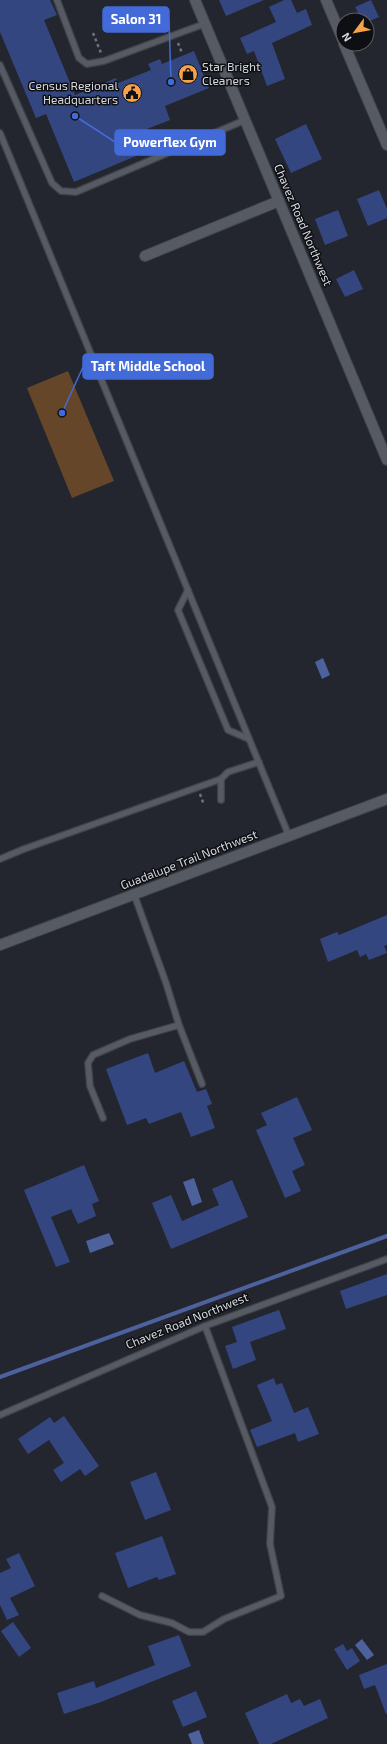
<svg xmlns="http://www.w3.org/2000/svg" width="387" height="1744" viewBox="0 0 387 1744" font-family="'Exo 2',sans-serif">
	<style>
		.green { fill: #664628 }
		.water { fill: #4d619c }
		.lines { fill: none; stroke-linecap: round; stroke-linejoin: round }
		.stream { stroke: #4d619c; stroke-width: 4 }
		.building { fill: #34467f }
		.lane-casing { stroke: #40434a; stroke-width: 8 }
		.street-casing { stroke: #40434a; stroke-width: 12 }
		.secondary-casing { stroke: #40434a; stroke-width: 12 }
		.path { stroke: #6f7279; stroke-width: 2.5; stroke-dasharray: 3 3; stroke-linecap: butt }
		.lane { stroke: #565a63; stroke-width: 5.5 }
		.street { stroke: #565a63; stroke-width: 10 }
		.secondary { stroke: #565a63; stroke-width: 10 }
		.labels { text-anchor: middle; stroke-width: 3; stroke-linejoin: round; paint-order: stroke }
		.poi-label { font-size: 12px; fill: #d5d8dd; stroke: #0e0f13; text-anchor: start }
		.street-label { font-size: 12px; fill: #d5d8dd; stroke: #0e0f13 }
		.leader { fill: none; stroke: #426ad9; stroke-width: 1.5 }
		.callout-dot { fill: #426ad9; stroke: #0e0f13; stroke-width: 1.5 }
		.callout { fill: #426ad9; stroke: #426ad9; stroke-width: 1.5 }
		.callout-label { font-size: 13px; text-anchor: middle; font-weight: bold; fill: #fff }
	</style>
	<rect width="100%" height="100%" fill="#23262f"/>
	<polygon class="green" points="68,371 114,481 72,498 27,388"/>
	<g class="water">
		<polygon points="323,658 330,675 322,679 315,662"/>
		<polygon points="194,1178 202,1202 192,1206 183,1182"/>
		<polygon points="109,1233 114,1244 90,1253 86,1241"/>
		<polygon points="362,1639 374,1655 367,1660 355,1645"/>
		<polygon points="199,1730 204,1744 192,1744 188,1734"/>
	</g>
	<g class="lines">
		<polyline class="stream" points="0,1377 387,1236"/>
	</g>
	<g class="building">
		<polygon points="0,0 50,0 57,15 44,20 75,95 116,78 118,83 151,70 148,64 160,59 162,64 194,51 209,88 165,106 170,120 147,129 155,148 74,182 46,114 36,118 0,32"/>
		<polygon points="219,0 264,0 226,16"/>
		<polygon points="284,0 291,0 297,13 306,9 312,25 272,43 285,79 267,86 254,51 247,54 240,38 276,22 269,7"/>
		<polygon points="371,0 379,17 372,20 362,20 355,7"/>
		<polygon points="306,124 322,159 291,173 275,139"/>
		<polygon points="379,190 387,209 387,218 368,226 357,199"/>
		<polygon points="338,210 348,236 325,245 315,219"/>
		<polygon points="354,270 363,289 345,297 336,279"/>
		<polygon points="387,915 387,945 384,946 387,953 369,960 366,954 360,957 357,950 328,962 320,939 337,932 339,935"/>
		<polygon points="148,1053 155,1073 184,1061 197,1092 206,1089 212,1104 207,1106 215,1128 191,1137 181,1112 149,1124 146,1118 127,1125 106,1069"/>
		<polygon points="297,1097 312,1130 293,1138 305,1165 292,1171 301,1191 285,1198 256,1130 267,1125 261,1113"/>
		<polygon points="84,1165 99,1201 92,1204 96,1216 78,1224 71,1209 51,1217 70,1262 56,1267 24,1190"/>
		<polygon points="232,1180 248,1217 171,1249 152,1203 171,1195 182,1221 219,1205 212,1189"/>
		<polygon points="387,1274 387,1295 346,1309 340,1291"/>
		<polygon points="279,1310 286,1329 250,1342 256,1360 233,1369 225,1346 237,1342 232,1327"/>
		<polygon points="274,1378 276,1385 282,1383 294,1413 308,1407 319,1434 298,1442 295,1433 257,1447 250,1430 272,1421 257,1385"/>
		<polygon points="64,1416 99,1466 85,1476 80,1469 61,1482 53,1470 64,1463 49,1440 28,1454 18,1439 50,1417 54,1423"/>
		<polygon points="156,1472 171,1510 145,1520 130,1482"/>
		<polygon points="162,1536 176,1574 159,1580 157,1577 128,1588 115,1553"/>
		<polygon points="19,1553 35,1586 10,1598 19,1615 7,1620 0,1605 0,1573 11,1568 6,1559"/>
		<polygon points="13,1622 31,1648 19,1657 1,1631"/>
		<polygon points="179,1635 191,1666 101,1702 64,1714 57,1693 94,1681 96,1688 155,1665 148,1646"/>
		<polygon points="343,1644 347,1651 352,1648 360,1661 347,1670 334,1649"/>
		<polygon points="387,1664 387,1714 386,1714 375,1685 364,1689 359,1675"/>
		<polygon points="196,1691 207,1717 183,1727 172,1701"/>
		<polygon points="287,1694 291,1703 300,1699 304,1706 320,1699 328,1718 271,1744 259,1744 245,1713"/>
	</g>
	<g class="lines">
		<defs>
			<g id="lane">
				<polyline points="57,0 79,58 87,64 104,61 204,24"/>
				<polyline points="0,65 52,183 61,191 76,192 245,120"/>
				<polyline points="0,133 289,836"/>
				<polyline points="188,590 178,610 228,730 249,739"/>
				<polyline points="221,800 221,779 228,772 259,762"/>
				<polyline points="0,859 24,849 221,779"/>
				<polyline points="179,1025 202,1084"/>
				<polyline points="103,1118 90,1086 88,1063 93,1055 130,1039 179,1025 166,983 134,894"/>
				<polyline points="0,1415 205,1326 387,1259"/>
				<polyline points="102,1596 140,1615 172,1623 189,1632 203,1632 224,1619 281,1596 270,1544 272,1507 205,1326"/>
			</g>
			<g id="street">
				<polyline points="326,0 343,40"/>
				<polyline points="344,44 387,145"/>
				<polyline points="145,256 279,201"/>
				<polyline points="0,945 387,799"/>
			</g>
			<polyline id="secondary" points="195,0 387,460"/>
		</defs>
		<use href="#lane" class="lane-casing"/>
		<use href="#street" class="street-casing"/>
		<use href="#secondary" class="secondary-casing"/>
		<g class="path">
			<polyline points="93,33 101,53"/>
			<polyline points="178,43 182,53"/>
			<polyline points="200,794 204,805"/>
		</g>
		<use href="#lane" class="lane"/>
		<use href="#street" class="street"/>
		<use href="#secondary" class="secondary"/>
	</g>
	<defs>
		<symbol id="shop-disc" viewBox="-11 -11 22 22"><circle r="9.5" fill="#f7a14a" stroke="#0e0f13"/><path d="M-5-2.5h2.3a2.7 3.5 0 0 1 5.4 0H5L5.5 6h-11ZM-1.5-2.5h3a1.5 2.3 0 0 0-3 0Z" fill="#111"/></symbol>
		<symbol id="civic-disc" viewBox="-11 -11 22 22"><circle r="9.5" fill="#f7a14a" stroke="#0e0f13"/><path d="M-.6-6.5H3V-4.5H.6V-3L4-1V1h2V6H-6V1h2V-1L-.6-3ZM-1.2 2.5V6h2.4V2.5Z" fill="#111"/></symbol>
	</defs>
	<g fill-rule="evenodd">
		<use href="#shop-disc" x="177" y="63" width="22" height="22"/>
		<use href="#civic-disc" x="121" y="82" width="22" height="22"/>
	</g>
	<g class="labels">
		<g class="poi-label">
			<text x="202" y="71">Star Bright<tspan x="202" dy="14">Cleaners</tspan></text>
			<text x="118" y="90" text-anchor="end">Census Regional<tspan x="118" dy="14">Headquarters</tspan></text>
		</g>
		<g class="street-label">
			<text transform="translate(303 225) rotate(67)" y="4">Chavez Road Northwest</text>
			<text transform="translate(189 860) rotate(-21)" y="4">Guadalupe Trail Northwest</text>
			<text transform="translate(187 1321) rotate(-22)" y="4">Chavez Road Northwest</text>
		</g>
	</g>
	<path class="leader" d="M171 82L169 20M75 116L115 142M62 413L83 367"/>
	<g class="callout-dot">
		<circle cx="171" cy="82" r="4"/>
		<circle cx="75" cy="116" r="4"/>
		<circle cx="62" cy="413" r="4"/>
	</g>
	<g class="callout">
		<rect x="103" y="7" width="66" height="25" rx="4"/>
		<rect x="115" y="130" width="110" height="25" rx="4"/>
		<rect x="83" y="354" width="130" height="25" rx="4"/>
	</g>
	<g class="callout-label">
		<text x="136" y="24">Salon 31</text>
		<text x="170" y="147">Powerflex Gym</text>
		<text x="148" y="371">Taft Middle School</text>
	</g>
	<g transform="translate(355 32) rotate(238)"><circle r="19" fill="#0e0f13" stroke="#5e5f64"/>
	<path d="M0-3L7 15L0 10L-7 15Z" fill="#f7a14a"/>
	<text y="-6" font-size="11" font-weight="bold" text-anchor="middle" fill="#d5d8dd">N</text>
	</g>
</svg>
